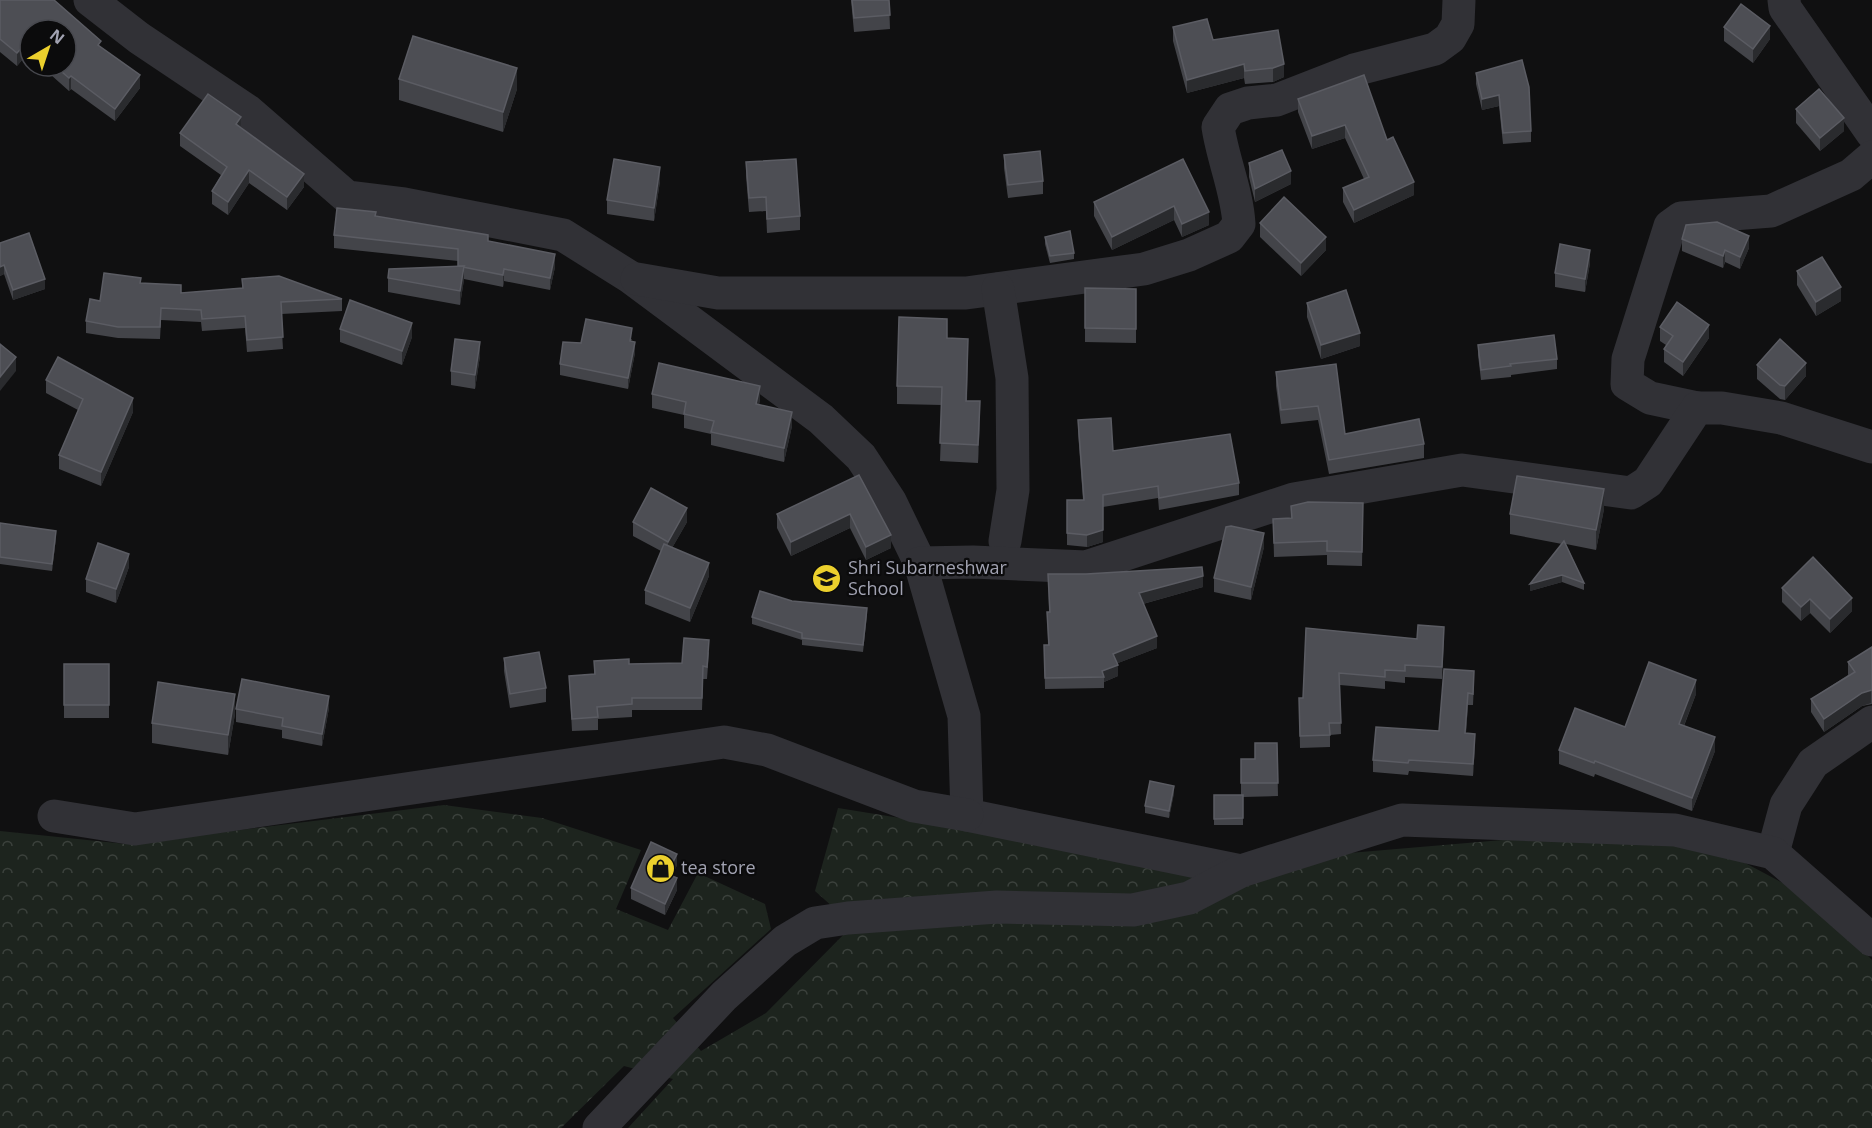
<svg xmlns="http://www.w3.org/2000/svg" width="1872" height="1128" viewBox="0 0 1872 1128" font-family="'Open Sans',sans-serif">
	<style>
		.forest { fill: url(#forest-crowns) }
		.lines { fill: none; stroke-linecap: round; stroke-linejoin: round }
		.minor { stroke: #313136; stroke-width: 33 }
		.wall { fill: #434449 }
		.shaded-wall { fill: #2a2b2e }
		.building { fill: #4d4e54; stroke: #5b5c63; stroke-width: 1.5 }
		.labels { text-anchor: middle; stroke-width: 4.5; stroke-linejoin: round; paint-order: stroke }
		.poi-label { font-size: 18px; fill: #a2a3b2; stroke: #0b0b0c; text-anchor: start }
	</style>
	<defs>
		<pattern id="forest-crowns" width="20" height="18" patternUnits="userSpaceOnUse" patternTransform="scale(1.5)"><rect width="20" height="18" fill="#1d241e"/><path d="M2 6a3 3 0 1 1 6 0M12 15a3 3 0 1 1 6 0" fill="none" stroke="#3b413c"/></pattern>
	</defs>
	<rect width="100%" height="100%" fill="#101011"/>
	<polygon class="forest" points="444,805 542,818 641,850 616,909 668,930 698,873 765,904 771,929 673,1018 701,1051 766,1013 853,925 815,891 838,808 1197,866 1550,836 1717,848 1813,899 1872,960 1872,1128 628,1128 673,1079 624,1066 561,1128 0,1128 0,831 126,844"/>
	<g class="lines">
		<g class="minor">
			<polyline points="90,0 139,38 248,111 347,197 404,204 563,235 630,277 821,419 861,457 890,501 920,563 964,716 967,815 1241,871"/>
			<polyline points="1784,0 1785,8 1872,133"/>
			<path d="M 637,279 L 718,293 L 966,293 L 1144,269 L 1189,255 L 1229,237 L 1239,224 C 1237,191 1223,160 1218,127 L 1230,109 L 1248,103 L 1277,100 L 1354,70 L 1435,49 L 1450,38 L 1458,24 L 1459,0"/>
			<polyline points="998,289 1012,378 1013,490 1005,541"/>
			<polyline points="1697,408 1650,398 1627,384 1628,359 1670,226 1681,218 1771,211 1851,175 1872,157"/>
			<polyline points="920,563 973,562 1086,567 1294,499 1462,470 1631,493 1648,482 1697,408 1722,408 1781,418 1872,447"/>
			<polyline points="54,816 135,829 724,742 767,750 914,806 967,815"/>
			<polyline points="1773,853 1786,805 1813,763 1872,722"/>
			<polyline points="599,1128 724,996 785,941 815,923 848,918 997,907 1133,910 1189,898 1241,871 1402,820 1675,830 1773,853 1872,940"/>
		</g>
	</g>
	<g class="wall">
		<polygon points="0,0 101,47 140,88 115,121 71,89 69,91 41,66 66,66 30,30 30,57 27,54 17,66 0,52"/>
		<polygon points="851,0 889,0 890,29 854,32"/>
		<polygon points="1173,27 1213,40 1278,30 1284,77 1273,82 1245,84 1244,78 1187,93 1173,41"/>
		<polygon points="1724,27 1770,39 1753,63 1724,41"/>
		<polygon points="1476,73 1531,131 1531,142 1503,144 1499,106 1482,110 1476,84"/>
		<polygon points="399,79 517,89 503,132 399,100"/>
		<polygon points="1298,99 1387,140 1414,195 1354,223 1343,202 1343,188 1364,179 1345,138 1312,149 1298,112"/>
		<polygon points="1796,109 1844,131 1820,151 1796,123"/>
		<polygon points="241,128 304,187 287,210 249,183 228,215 212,204 212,191 221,175 180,146 180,133"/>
		<polygon points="1004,155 1043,181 1043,194 1008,198 1004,168"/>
		<polygon points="1183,159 1209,225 1182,237 1174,220 1112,250 1094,216 1094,202"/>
		<polygon points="746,162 800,216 800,230 767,233 766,211 749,212 746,176"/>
		<polygon points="1249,163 1291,184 1255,202 1249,177"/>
		<polygon points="660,181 654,221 607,214 607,200"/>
		<polygon points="376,216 488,241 555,267 550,290 504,281 503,287 464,279 460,305 388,292 388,278 458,266 458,261 334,248 334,235"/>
		<polygon points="1260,223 1326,250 1301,276 1260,237"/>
		<polygon points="1045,237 1074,253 1074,259 1050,263 1045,244"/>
		<polygon points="1682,239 1749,248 1740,269 1725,262 1723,268 1682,251"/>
		<polygon points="0,243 45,289 13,300 4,274 0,276"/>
		<polygon points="1590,263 1585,292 1555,287 1555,273"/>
		<polygon points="1797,271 1841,301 1816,316 1797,285"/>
		<polygon points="242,279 342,299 342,311 281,314 283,349 247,352 245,328 202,331 201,322 161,320 160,339 118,338 86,333 86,321 100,301 141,283 181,293 242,288"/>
		<polygon points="1085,288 1136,289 1136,343 1085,342"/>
		<polygon points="1307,303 1360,346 1321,359 1307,317"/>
		<polygon points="1660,327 1709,338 1683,376 1664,362 1664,349 1666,345 1660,341"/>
		<polygon points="340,329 412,337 402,365 340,342"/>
		<polygon points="947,338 968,357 967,401 980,420 978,463 940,461 942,405 897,404 897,386"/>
		<polygon points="632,339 631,341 635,353 628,389 560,375 560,364 581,343"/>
		<polygon points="1478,345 1557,359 1557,369 1511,375 1511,377 1481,380 1478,355"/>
		<polygon points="480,356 475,389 451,385 451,371"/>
		<polygon points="1336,364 1345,434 1424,444 1424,458 1329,474 1318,420 1281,424 1276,386 1276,372"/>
		<polygon points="1757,365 1806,376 1785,400 1780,399 1757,379"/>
		<polygon points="46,380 133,412 101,486 59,469 59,455 78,410 46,393"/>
		<polygon points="652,394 760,399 759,405 792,426 784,462 711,445 711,434 684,428 684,415 652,408"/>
		<polygon points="1078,420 1113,451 1239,483 1239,495 1159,510 1158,498 1103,507 1103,542 1087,547 1067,545 1067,500 1083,500 1078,432"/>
		<polygon points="859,475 891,548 866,560 850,528 791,556 777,528 777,514"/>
		<polygon points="1363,503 1362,566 1327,565 1327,555 1274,557 1273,519 1291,518 1291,506"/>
		<polygon points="1604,509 1596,550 1566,544 1584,583 1584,590 1562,582 1530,591 1562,544 1510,534 1510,514"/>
		<polygon points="633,522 687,522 672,548 709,576 690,622 645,604 645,590 661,551 633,536"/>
		<polygon points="0,523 56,538 52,571 0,564"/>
		<polygon points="1264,547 1251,600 1214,592 1214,578"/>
		<polygon points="129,567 116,603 86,592 86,579"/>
		<polygon points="1048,574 1203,587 1143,604 1157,648 1118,663 1118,676 1104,682 1104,688 1045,689 1044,645 1048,645 1047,612 1049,612"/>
		<polygon points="1782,588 1852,611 1830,633 1810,613 1801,621 1782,602"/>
		<polygon points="792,601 867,615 863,652 802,645 802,640 752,624 752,617"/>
		<polygon points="1306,628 1417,639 1444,638 1442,679 1405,677 1405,683 1385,681 1385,689 1340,685 1341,734 1330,735 1330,747 1300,748 1299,698 1303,698"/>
		<polygon points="1872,647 1872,704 1862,706 1824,732 1811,712 1811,699 1848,675 1848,662"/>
		<polygon points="709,652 707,679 703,679 702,710 632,710 632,717 598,719 598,730 572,731 569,676 594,674 594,661 629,664 682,663"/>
		<polygon points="504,658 546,688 546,702 510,708 504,671"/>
		<rect x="64" y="664" width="45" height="54"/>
		<polygon points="1474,682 1473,705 1468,705 1466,733 1475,746 1473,776 1409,771 1408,775 1373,772 1373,760 1439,731"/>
		<polygon points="1696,694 1684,726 1715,751 1692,811 1595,774 1594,777 1559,764 1559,750 1625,727"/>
		<polygon points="329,708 322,746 282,738 282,730 236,722 236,709"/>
		<polygon points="235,714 228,755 152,743 152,723"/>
		<polygon points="1277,743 1278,796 1243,797 1243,825 1214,825 1214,795 1241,795 1241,759 1255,759"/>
		<polygon points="1174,793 1169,818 1145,813 1145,806"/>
		<polygon points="677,865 672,876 677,890 665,915 631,899 631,888"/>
	</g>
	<g class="shaded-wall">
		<polygon points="1770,26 1770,39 1753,63 1753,49"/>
		<polygon points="27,42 27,54 17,66 17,53"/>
		<polygon points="1244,64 1244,78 1187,93 1187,80"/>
		<polygon points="1284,64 1284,77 1273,82 1273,68"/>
		<polygon points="517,68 517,89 503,132 503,112"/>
		<polygon points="140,75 140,88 115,121 115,109"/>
		<polygon points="71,76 71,89 69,91 69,78"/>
		<polygon points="1499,95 1499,106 1482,110 1482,99"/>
		<polygon points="241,117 241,130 236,124"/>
		<polygon points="1844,118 1844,131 1820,151 1820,138"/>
		<polygon points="1345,125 1345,138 1312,149 1312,136"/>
		<polygon points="660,167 660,181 654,221 654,208"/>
		<polygon points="249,170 249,183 228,215 228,202"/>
		<polygon points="1291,171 1291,184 1255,202 1255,189"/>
		<polygon points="304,174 304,187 287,210 287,197"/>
		<polygon points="1414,182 1414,195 1354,223 1354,210"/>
		<polygon points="1174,206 1174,220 1112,250 1112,237"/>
		<polygon points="1209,212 1209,225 1182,237 1182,224"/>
		<polygon points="1749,236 1749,248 1740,269 1740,257"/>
		<polygon points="1326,237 1326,250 1301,276 1301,263"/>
		<polygon points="1590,250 1590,263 1585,292 1585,279"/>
		<polygon points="1725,250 1725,262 1723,268 1723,256"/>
		<polygon points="555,254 555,267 550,290 550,278"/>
		<polygon points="4,265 4,274 0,276 0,267"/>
		<polygon points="464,266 464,280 460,305 460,291"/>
		<polygon points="504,269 504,281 503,287 503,275"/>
		<polygon points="45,279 45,289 13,300 13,290"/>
		<polygon points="1841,287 1841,301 1816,316 1816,302"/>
		<polygon points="412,323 412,337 402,365 402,351"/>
		<polygon points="1709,325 1709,338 1683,376 1683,362"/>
		<polygon points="1360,333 1360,346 1321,359 1321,345"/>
		<polygon points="480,342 480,356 475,389 475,375"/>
		<polygon points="635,342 635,353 628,389 628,378"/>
		<polygon points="16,357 16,371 0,391 0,377"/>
		<polygon points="1806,363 1806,376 1785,400 1785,386"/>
		<polygon points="760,386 760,399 756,418 756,404"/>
		<polygon points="133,398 133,412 101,486 101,472"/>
		<polygon points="980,401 980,420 978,463 978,445"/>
		<polygon points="792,412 792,426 784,462 784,448"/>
		<polygon points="1604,489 1604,509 1596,550 1596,530"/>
		<polygon points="1103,495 1103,542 1087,547 1087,535"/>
		<polygon points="687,508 687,522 668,555 668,542"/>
		<polygon points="850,514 850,528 791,556 791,542"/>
		<polygon points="56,531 56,538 52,571 52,564"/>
		<polygon points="1264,533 1264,547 1251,600 1251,587"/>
		<polygon points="891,535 891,548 866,560 866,547"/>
		<polygon points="129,554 129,567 116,603 116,589"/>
		<polygon points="709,563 709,576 690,622 690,608"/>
		<polygon points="1562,575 1562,582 1530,591 1530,584"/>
		<polygon points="1203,576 1203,587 1139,605 1139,593"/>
		<polygon points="1852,598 1852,611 1830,633 1830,619"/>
		<polygon points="1810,599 1810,613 1801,621 1801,607"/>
		<polygon points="1157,636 1157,648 1113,665 1113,654"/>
		<polygon points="1118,665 1118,676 1104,682 1104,677 1102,671"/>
		<polygon points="1696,680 1696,694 1679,738 1679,724"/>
		<polygon points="1871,690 1871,703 1862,706 1824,732 1824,719 1862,693"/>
		<polygon points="1468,693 1468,705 1465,745 1465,733"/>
		<polygon points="235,694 235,714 228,755 228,735"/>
		<polygon points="329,696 329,708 322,746 322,734"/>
		<polygon points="1475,734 1475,746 1473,776 1473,764"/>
		<polygon points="1715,737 1715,751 1692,811 1692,798"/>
		<polygon points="1174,786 1174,793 1169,818 1169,811"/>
		<polygon points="677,854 677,865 667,885 667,874"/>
		<polygon points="677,878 677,890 665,915 665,904"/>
	</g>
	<g class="building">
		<polygon points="0,0 54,0 101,41 98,45 140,75 115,109 71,76 69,78 55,66 66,66 66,30 30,30 30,44 27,42 17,53 0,39"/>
		<polygon points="852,0 889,0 890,15 854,18"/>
		<polygon points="1741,4 1770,26 1753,49 1724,27"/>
		<polygon points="1207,19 1213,40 1278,30 1284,64 1273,68 1245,71 1244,64 1187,80 1173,27"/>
		<polygon points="413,36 517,68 503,112 399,79"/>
		<polygon points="1522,60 1529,87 1531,131 1503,133 1499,95 1482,99 1476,73"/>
		<polygon points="1364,75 1387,140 1393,137 1414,182 1354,210 1343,188 1369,177 1345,125 1312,136 1298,99"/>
		<polygon points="1819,89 1844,118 1820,138 1796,109"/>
		<polygon points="208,94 241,117 236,124 304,174 287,197 249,170 228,202 212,191 227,167 180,133"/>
		<polygon points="1282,150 1291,171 1255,189 1249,163"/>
		<polygon points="1040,151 1043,181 1008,185 1004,155"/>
		<polygon points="614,159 660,167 654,208 607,200"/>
		<polygon points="796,159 800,216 767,219 766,197 749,198 746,162"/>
		<polygon points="1183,159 1209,212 1182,224 1174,206 1112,237 1094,202"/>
		<polygon points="1284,197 1326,237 1301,263 1260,223"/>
		<polygon points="337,208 376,212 375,216 488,235 488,241 555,254 550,278 504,269 503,275 463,267 464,266 458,266 458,249 334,235"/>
		<polygon points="1717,222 1749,236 1740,257 1725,250 1723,256 1682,239 1686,225"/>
		<polygon points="1070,231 1074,253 1050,256 1045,237"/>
		<polygon points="29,233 45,279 13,290 4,265 0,267 0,243"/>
		<polygon points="1560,244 1590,250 1585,279 1555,273"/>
		<polygon points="1822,257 1841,287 1816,302 1797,271"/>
		<polygon points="464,266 460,291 388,278 389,269"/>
		<polygon points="104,273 141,278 140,283 181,285 181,293 243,288 242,279 279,276 342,299 281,302 283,337 247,340 245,316 202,319 201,310 161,308 160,327 118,327 86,321 90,299 100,301"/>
		<polygon points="1085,288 1136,289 1136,329 1085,328"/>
		<polygon points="1346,290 1360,333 1321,345 1307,303"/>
		<polygon points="350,300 412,323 402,351 340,329"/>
		<polygon points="1677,302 1709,325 1683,362 1664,349 1673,336 1660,327"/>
		<polygon points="899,317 947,319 947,338 968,339 966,401 980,401 978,445 940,443 942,387 897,386"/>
		<polygon points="586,319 632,328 630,341 635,342 628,378 560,364 563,342 581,343"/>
		<polygon points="1554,335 1557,359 1510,364 1511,366 1481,370 1478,345"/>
		<polygon points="455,339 480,342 475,375 451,371"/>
		<polygon points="1780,339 1806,363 1785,386 1780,385 1757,365"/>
		<polygon points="0,344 16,357 0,377"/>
		<polygon points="58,357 133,398 101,472 59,455 83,399 46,380"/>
		<polygon points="659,363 760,386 756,404 792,412 784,448 711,432 714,421 684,414 686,402 652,394"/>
		<polygon points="1336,364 1345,434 1419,419 1424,444 1329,460 1318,406 1281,410 1276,372"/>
		<polygon points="1111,418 1113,451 1230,434 1239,483 1159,498 1158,486 1103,495 1103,530 1087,535 1067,533 1067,500 1084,500 1078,420"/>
		<polygon points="859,475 891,535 866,547 850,514 791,542 777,514"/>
		<polygon points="1517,476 1604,489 1596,530 1510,514"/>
		<polygon points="651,488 687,508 668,542 633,522"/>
		<polygon points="1308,502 1363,503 1362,552 1327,551 1327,541 1274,543 1273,519 1292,518 1291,506"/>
		<polygon points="0,523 56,531 52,564 0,557"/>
		<polygon points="1231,526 1264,533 1251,587 1214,578 1226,527"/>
		<polygon points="1564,541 1584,583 1562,575 1530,584"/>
		<polygon points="98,543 129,554 116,589 86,579"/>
		<polygon points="664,544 709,563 690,608 645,590"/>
		<polygon points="1813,557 1852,598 1830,619 1810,599 1801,607 1782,588"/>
		<polygon points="1202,567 1203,576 1139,593 1157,636 1113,654 1118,665 1102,671 1104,677 1045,678 1044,645 1049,645 1047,612 1050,612 1048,574 1086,574"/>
		<polygon points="760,591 792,601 867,608 863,645 802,638 802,633 752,617"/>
		<polygon points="1418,625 1444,627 1442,667 1405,665 1405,671 1385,670 1385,677 1339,673 1341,723 1329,723 1330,735 1300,736 1299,698 1303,698 1306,628 1417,639"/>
		<polygon points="684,638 709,640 707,667 703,666 702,698 632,698 632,704 597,707 598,717 572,719 569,676 595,674 594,661 629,659 629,664 682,663"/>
		<polygon points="1872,647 1872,690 1862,693 1824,719 1811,699 1855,672 1848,662"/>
		<polygon points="539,652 546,688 510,694 504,658"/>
		<polygon points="1649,662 1696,680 1679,724 1715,737 1692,798 1595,761 1594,763 1559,750 1575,708 1625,727"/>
		<rect x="64" y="664" width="45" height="41"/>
		<polygon points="1444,669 1474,671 1473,694 1468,693 1465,733 1475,734 1473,764 1409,760 1408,763 1373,760 1376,727 1439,731"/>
		<polygon points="242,679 329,696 322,734 282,726 283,718 236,709"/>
		<polygon points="158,682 235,694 228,735 152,723"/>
		<polygon points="1255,743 1277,743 1278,783 1241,783 1241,759 1255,759"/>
		<polygon points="1150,781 1174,786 1169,811 1145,806"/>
		<polygon points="1214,795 1243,795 1243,818 1214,819"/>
		<polygon points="651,842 677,854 667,874 677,878 665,904 631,888"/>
	</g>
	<defs>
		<symbol id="school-disc" viewBox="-11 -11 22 22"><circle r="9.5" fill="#ecd02d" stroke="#0b0b0c"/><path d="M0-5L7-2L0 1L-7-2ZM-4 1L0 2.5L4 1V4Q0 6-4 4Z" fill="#111"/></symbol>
		<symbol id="shop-disc" viewBox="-11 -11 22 22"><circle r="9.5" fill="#ecd02d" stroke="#0b0b0c"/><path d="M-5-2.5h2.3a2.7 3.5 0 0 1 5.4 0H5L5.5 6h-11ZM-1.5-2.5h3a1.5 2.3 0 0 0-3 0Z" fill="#111"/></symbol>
	</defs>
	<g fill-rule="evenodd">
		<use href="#school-disc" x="810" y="562" width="33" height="33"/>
		<use href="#shop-disc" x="644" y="852" width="33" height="33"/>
	</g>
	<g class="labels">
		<g class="poi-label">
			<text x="848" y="574">Shri Subarneshwar<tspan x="848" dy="21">School</tspan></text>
			<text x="681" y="874">tea store</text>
		</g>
	</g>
	<g transform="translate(48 48) rotate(39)"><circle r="28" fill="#0b0b0c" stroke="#47484e" stroke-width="1.5"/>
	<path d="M0-4.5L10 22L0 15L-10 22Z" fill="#ecd02d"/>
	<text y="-9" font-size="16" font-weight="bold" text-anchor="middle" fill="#a2a3b2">N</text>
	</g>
</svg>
